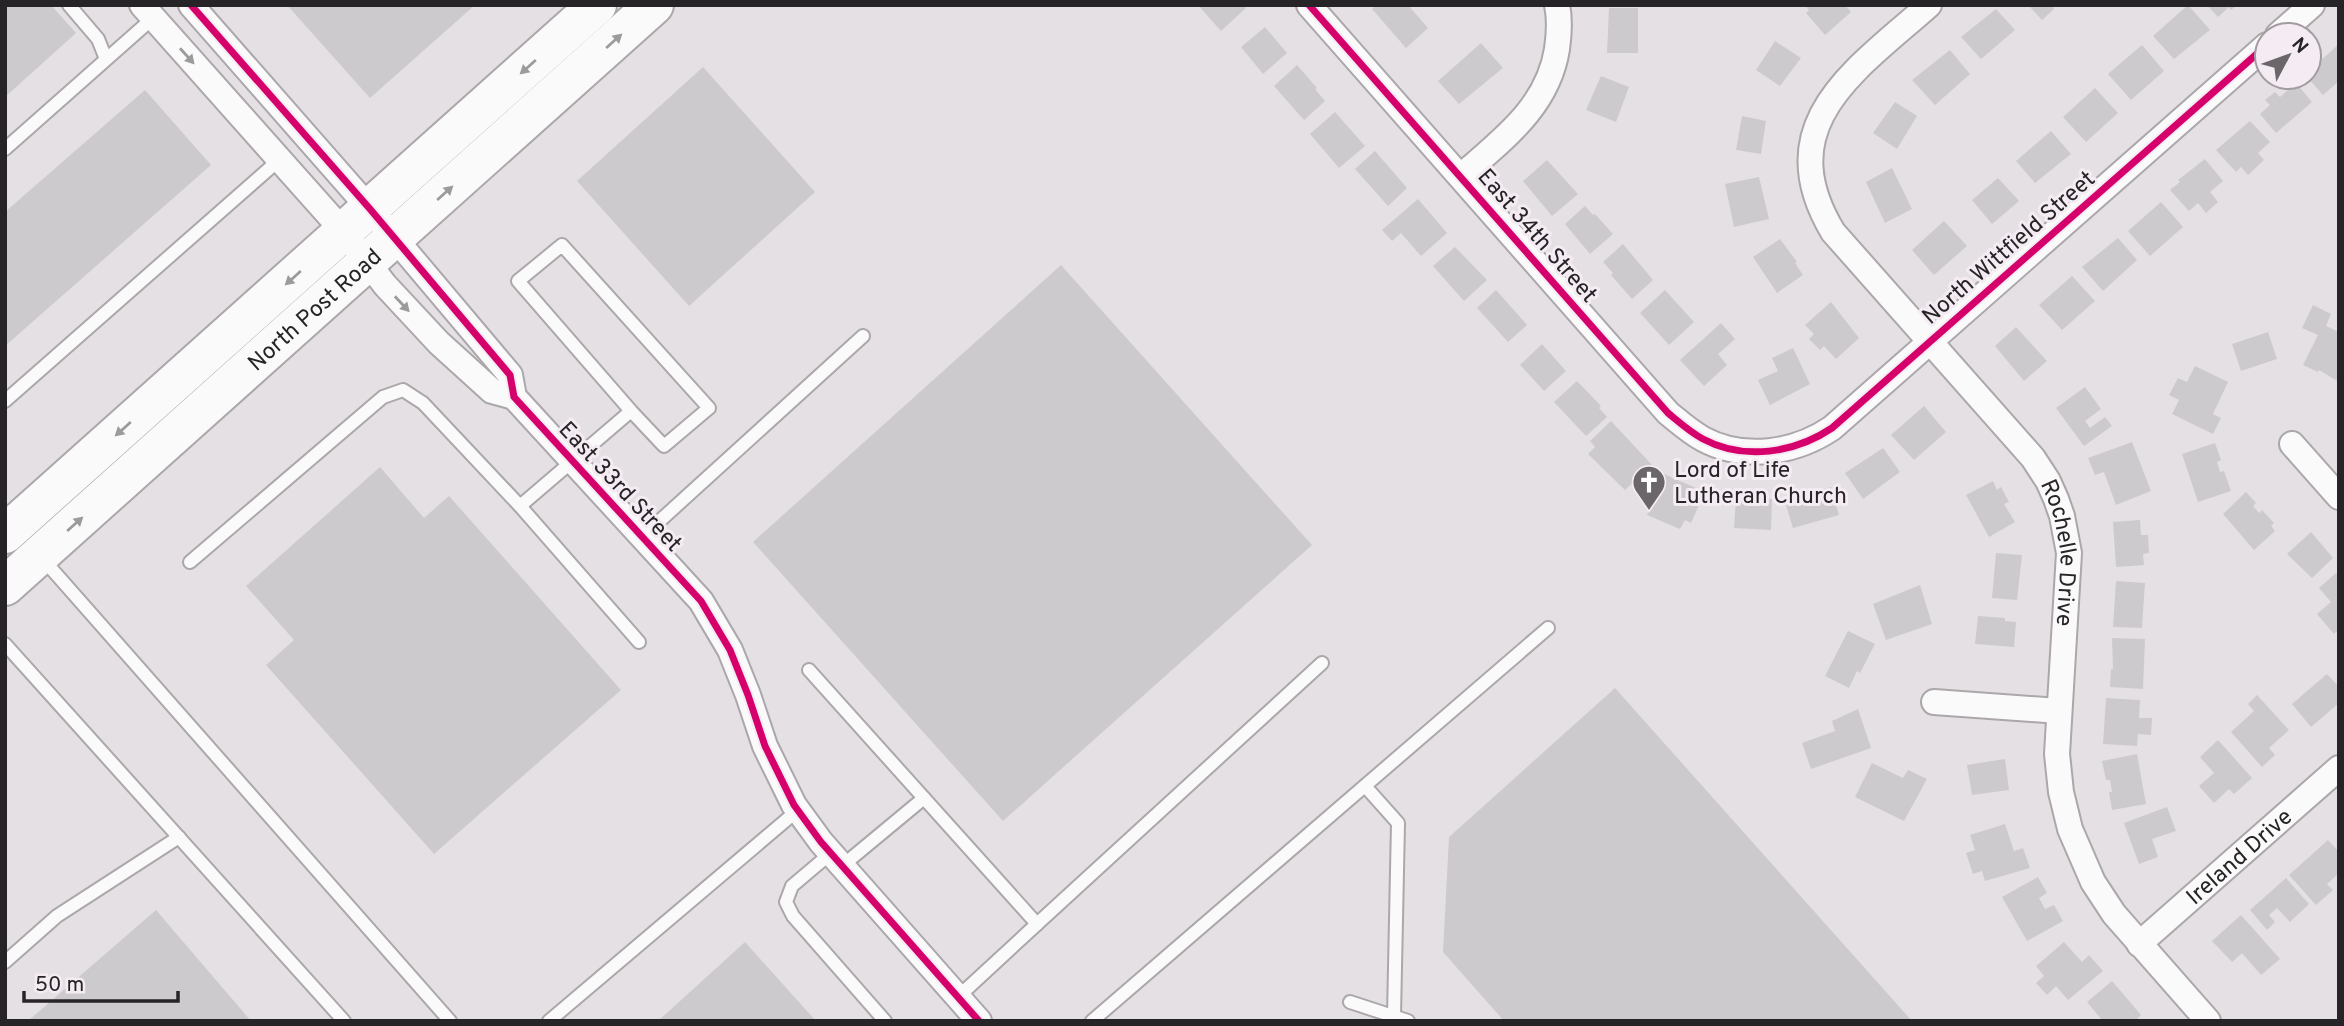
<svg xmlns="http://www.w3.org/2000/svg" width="2344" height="1026" viewBox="0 0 2344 1026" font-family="Overpass,sans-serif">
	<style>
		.building { fill: #cdcacd }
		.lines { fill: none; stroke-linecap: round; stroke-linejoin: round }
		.service-casing { stroke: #aba7aa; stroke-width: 16 }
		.minor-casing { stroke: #aba7aa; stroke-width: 28 }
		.primary-casing { stroke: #aba7aa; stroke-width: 42 }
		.service { stroke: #fbfafb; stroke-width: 12 }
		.minor { stroke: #fbfafb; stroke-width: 24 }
		.primary { stroke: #fbfafb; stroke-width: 38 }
		.cycleway-casing { stroke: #f4ecf2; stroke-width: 11 }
		.cycleway { stroke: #d6006c; stroke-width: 7 }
		.oneway { fill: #9c9a9c }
		.labels { text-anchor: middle; stroke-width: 6; stroke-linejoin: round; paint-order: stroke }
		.street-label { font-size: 23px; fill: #272427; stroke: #f4ecf2 }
		.poi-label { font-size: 23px; fill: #272427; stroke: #f4ecf2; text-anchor: start }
	</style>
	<rect width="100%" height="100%" fill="#e5e0e4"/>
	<g class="building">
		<polygon points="5,5 51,5 76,33 5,97"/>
		<polygon points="287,5 475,5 370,98"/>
		<polygon points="1198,5 1244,5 1246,8 1221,31"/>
		<polygon points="1376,5 1408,5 1428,28 1406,48 1372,9"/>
		<polygon points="1805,5 1845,5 1851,12 1825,35 1806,13 1809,10"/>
		<polygon points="2028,5 2052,5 2054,9 2042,20"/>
		<polygon points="2188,5 2210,30 2174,59 2153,36"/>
		<polygon points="2207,5 2237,5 2231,10 2229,7 2218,17"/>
		<polygon points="1609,8 1638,8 1638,53 1607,53"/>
		<polygon points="1996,9 2015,30 1981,59 1961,37"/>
		<polygon points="1265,27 1287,53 1263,74 1241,47"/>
		<polygon points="1775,41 1801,58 1780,86 1756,70"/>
		<polygon points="1481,43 1503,68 1459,104 1438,81"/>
		<polygon points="2339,44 2339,81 2323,95 2307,77 2320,64 2319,62"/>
		<polygon points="2142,45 2164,71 2131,100 2108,74"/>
		<polygon points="1950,50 1970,74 1935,105 1912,80"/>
		<polygon points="1297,65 1317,88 1315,89 1325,101 1304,120 1274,86"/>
		<polygon points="703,67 815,192 689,306 577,181"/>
		<polygon points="1601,76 1629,87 1616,122 1586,110"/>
		<polygon points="2296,83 2312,102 2276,133 2260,114 2270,105 2265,100 2275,92 2280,97"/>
		<polygon points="2095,88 2118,113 2086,142 2063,117"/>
		<polygon points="145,90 211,165 5,346 5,212"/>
		<polygon points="1895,102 1917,116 1897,149 1873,133"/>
		<polygon points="1335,112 1365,146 1339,168 1310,134"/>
		<polygon points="1742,116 1766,121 1761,154 1736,150"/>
		<polygon points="2250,121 2270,142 2258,153 2264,160 2248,175 2241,167 2236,172 2216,150"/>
		<polygon points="2051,131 2071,154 2035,183 2016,161"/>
		<polygon points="1375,151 1407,188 1388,206 1355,169"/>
		<polygon points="2205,159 2223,181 2210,192 2218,202 2206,213 2198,203 2189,211 2170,190 2180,182 2178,180"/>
		<polygon points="1547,160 1578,194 1552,216 1523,181"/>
		<polygon points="1892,168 1912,209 1885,223 1866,182"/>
		<polygon points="1759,177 1769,219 1734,227 1725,184"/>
		<polygon points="1998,178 2019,201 1992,224 1972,200"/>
		<polygon points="1418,199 1447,233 1421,256 1401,233 1392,241 1382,230"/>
		<polygon points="2161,202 2183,227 2150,256 2128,231"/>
		<polygon points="1585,206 1593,215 1595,214 1613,234 1590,254 1565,224"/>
		<polygon points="1944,221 1967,246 1934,275 1912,250"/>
		<polygon points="2118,238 2137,260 2103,291 2082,267"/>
		<polygon points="1780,239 1797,262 1795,263 1803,275 1777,293 1753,257"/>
		<polygon points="1623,244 1653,280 1632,299 1611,275 1613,273 1603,262"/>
		<polygon points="1455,247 1487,280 1464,301 1433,266"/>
		<polygon points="1061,265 1312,545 1003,821 753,542"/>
		<polygon points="2072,276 2095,301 2062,330 2039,305"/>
		<polygon points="1496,290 1527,325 1508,342 1477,308"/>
		<polygon points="1665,290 1694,322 1669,345 1640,313"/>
		<polygon points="1831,302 1859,338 1836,359 1824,346 1820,350 1809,339 1814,334 1805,325"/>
		<polygon points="2313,305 2331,314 2326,326 2339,332 2339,382 2319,370 2318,372 2303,365 2318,335 2302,328"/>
		<polygon points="1721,323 1735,339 1718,354 1727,365 1704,386 1680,360"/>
		<polygon points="2016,327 2047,361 2024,381 1995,346"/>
		<polygon points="2268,332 2277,359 2241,371 2232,344"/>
		<polygon points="1542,344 1566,371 1544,391 1520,365"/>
		<polygon points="1793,348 1810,384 1770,405 1758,380 1778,371 1772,358"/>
		<polygon points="2195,366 2228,382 2213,414 2221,418 2213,434 2172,414 2179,400 2169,395 2178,378 2187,382"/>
		<polygon points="1577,381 1601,406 1599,408 1607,417 1586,436 1554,402"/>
		<polygon points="2085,387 2101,409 2085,421 2090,428 2105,417 2112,426 2084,446 2056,408"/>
		<polygon points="1924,406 1946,432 1914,460 1891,435"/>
		<polygon points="1611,421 1652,465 1625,490 1588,454 1595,447 1590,441"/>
		<polygon points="2132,442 2151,491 2116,505 2104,472 2095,475 2088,458"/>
		<polygon points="2215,443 2221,460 2217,462 2220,472 2224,471 2231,491 2198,502 2182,454"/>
		<polygon points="1883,448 1900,472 1863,499 1845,473"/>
		<polygon points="380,467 424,518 449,496 621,690 434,854 266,665 294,640 246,586"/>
		<polygon points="1664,474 1705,492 1691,523 1685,520 1680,529 1647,515"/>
		<polygon points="1993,481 1997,490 2001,487 2009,502 2004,504 2015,522 1989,537 1966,495"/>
		<polygon points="1831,487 1839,515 1793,528 1784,499"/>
		<polygon points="2246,492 2256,503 2253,506 2259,513 2262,510 2274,523 2271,526 2275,531 2254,550 2223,514"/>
		<polygon points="1736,497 1772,499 1771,530 1734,528"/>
		<polygon points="2140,520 2141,535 2148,535 2149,553 2143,554 2144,565 2116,567 2113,522"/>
		<polygon points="2311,532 2333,558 2312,578 2287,554"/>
		<polygon points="1996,553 2022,555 2017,600 1992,598"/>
		<polygon points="2336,573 2339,576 2339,629 2334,634 2317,614 2331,602 2319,588"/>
		<polygon points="2116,581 2145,583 2142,628 2113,627"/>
		<polygon points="1920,585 1932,624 1886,640 1873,604"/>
		<polygon points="1978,616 2005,618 2005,621 2016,622 2014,647 1975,644"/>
		<polygon points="1848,631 1875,644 1860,673 1857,671 1849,688 1825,676"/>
		<polygon points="2112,638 2145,639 2143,689 2110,687 2111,669 2113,669"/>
		<polygon points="2327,674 2339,687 2339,703 2311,727 2292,704"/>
		<polygon points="1615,688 1912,1021 1504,1021 1443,952 1449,837"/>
		<polygon points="2257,695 2289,730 2269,748 2275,755 2262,767 2231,732 2254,711 2248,704"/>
		<polygon points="2106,698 2140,700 2139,718 2152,718 2151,735 2138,734 2137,746 2103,744"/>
		<polygon points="1858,709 1871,748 1811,769 1802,743 1835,731 1832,721"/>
		<polygon points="2218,740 2252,778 2234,794 2229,789 2214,803 2199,786 2214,773 2200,757"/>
		<polygon points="2137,754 2146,804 2112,810 2109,792 2112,792 2110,780 2106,780 2102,761"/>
		<polygon points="2005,759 2009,790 1972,795 1967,765"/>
		<polygon points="1872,763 1903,778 1908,770 1927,779 1904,821 1855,797"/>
		<polygon points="2167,807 2176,831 2152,839 2158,857 2139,864 2124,823"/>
		<polygon points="2005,824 2014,851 2023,848 2030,868 1985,881 1982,871 1973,874 1966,853 1975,850 1970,835"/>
		<polygon points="2328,840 2339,852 2339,873 2327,884 2333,890 2316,905 2289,875"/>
		<polygon points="2038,877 2047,893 2039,898 2045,909 2054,905 2063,921 2027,941 2002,897"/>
		<polygon points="2286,878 2309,904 2290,922 2277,908 2269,915 2275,922 2267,930 2250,910"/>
		<polygon points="156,910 251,1021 28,1021"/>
		<polygon points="2241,915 2280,959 2261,975 2242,953 2232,962 2212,941"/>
		<polygon points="745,942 816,1021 658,1021"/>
		<polygon points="2064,942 2082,962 2089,955 2103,971 2068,1000 2056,986 2047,995 2036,983 2044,976 2036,966"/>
		<polygon points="2112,981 2141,1015 2135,1021 2102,1020 2087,1002"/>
	</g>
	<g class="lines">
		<defs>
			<g id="service">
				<polyline points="69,5 98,39 106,59"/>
				<polyline points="5,149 153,18"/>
				<polyline points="5,401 279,160"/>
				<polyline points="520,506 639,642"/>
				<polyline points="642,537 863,336"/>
				<polyline points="42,558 450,1021"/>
				<polyline points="190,562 383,397 403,390 423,403 520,506 631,411 518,281 562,245 709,408 664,446 631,411"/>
				<polyline points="5,644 344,1021"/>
				<polyline points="809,670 1037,924 1322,663"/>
				<polyline points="1365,786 1398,823 1394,1016"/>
				<polyline points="831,853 792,886 786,902 793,916 885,1021"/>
				<polyline points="842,866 924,798"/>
				<polyline points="5,962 57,916 179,837"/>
				<polyline points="958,997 1037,924"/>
				<polyline points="1350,1002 1408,1021"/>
				<polyline points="549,1021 798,810"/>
				<polyline points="1092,1021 1548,628"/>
			</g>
			<g id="minor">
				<polyline points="142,5 344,232 385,285 439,343 492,391 514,397"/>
				<polyline points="191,5 370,209 510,375 514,397 701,601 730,650 748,695 765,746 794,805 821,842 979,1021"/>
				<path d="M 1309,5 L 1668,413 C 1679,422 1690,432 1703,439 C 1744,461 1795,453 1832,428 L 2267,45"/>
				<path id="s1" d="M 1929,5 C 1856,70 1768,124 1833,232 L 2033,458 L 2048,481 L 2056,499 L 2062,516 L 2069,553 L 2057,754 L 2061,792 L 2070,829 L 2093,882 L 2114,914 L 2208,1021"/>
				<polyline points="2278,35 2312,5"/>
				<path d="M 1461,176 C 1502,140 1548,107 1557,49 C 1559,35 1560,19 1557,5"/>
				<polyline points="2292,444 2339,497"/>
				<polyline points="1934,702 2059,711"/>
				<path id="s2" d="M 2139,944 L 2339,768"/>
			</g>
			<g id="primary">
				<polyline points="5,534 597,5"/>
				<path id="s3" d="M 5,586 L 654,5"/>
			</g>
		</defs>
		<use href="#service" class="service-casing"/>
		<use href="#minor" class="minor-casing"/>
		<use href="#primary" class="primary-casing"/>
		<use href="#service" class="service"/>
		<use href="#minor" class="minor"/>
		<use href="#primary" class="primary"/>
		<defs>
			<g id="cycleway">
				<polyline points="191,5 370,209 510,375 514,397 701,601 730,650 748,695 765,746 794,805 821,842 979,1021"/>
				<path d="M 1309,5 L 1668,413 C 1679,422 1690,432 1703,439 C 1744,461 1795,453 1832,428 L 2267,45"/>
			</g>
		</defs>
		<use href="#cycleway" class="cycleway-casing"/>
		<use href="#cycleway" class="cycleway"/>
	</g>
	<defs><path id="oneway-solid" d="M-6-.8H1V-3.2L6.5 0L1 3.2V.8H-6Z" transform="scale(1.75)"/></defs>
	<g class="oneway">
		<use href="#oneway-solid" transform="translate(614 41) rotate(-42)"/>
		<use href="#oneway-solid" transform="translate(187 56) rotate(48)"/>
		<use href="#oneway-solid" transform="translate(528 67) rotate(138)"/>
		<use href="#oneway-solid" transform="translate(445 193) rotate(-42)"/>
		<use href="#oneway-solid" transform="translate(293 278) rotate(138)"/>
		<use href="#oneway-solid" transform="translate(402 304) rotate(47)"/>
		<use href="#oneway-solid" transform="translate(123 429) rotate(138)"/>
		<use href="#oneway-solid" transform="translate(75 524) rotate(-42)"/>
	</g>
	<defs>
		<symbol id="church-pin" viewBox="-11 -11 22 30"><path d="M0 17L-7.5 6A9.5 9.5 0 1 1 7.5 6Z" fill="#6a6669" stroke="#f4ecf2"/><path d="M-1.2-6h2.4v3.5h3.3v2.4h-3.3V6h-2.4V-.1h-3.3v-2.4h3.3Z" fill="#fff"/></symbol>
	</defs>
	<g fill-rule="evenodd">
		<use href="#church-pin" x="1630" y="463" width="38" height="52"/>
	</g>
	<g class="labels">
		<g class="street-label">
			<text transform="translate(1538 235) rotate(49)" y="8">East 34th Street</text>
			<text transform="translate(2008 247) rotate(-41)" y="8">North Wittfield Street</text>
			<text dy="8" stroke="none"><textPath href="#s3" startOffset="415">North Post Road</textPath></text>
			<text transform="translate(621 486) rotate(47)" y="8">East 33rd Street</text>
			<text dy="8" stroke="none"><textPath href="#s1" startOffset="681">Rochelle Drive</textPath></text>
			<text dy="8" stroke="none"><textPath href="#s2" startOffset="133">Ireland Drive</textPath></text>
		</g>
		<g class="poi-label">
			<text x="1674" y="477">Lord of Life<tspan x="1674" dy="26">Lutheran Church</tspan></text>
		</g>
	</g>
	<rect width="2344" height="1026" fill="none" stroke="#272427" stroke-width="14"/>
	<g transform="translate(2288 56) rotate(49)"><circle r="33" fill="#f4ecf2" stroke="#a29ca1" stroke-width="2"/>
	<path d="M0-5L12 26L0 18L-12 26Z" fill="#6a6669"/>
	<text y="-10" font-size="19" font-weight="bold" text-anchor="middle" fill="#272427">N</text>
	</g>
	<path d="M24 991v10h154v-10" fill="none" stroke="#272427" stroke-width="3.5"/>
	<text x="35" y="991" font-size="21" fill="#272427" stroke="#f4ecf2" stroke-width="5" paint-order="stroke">50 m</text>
</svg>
